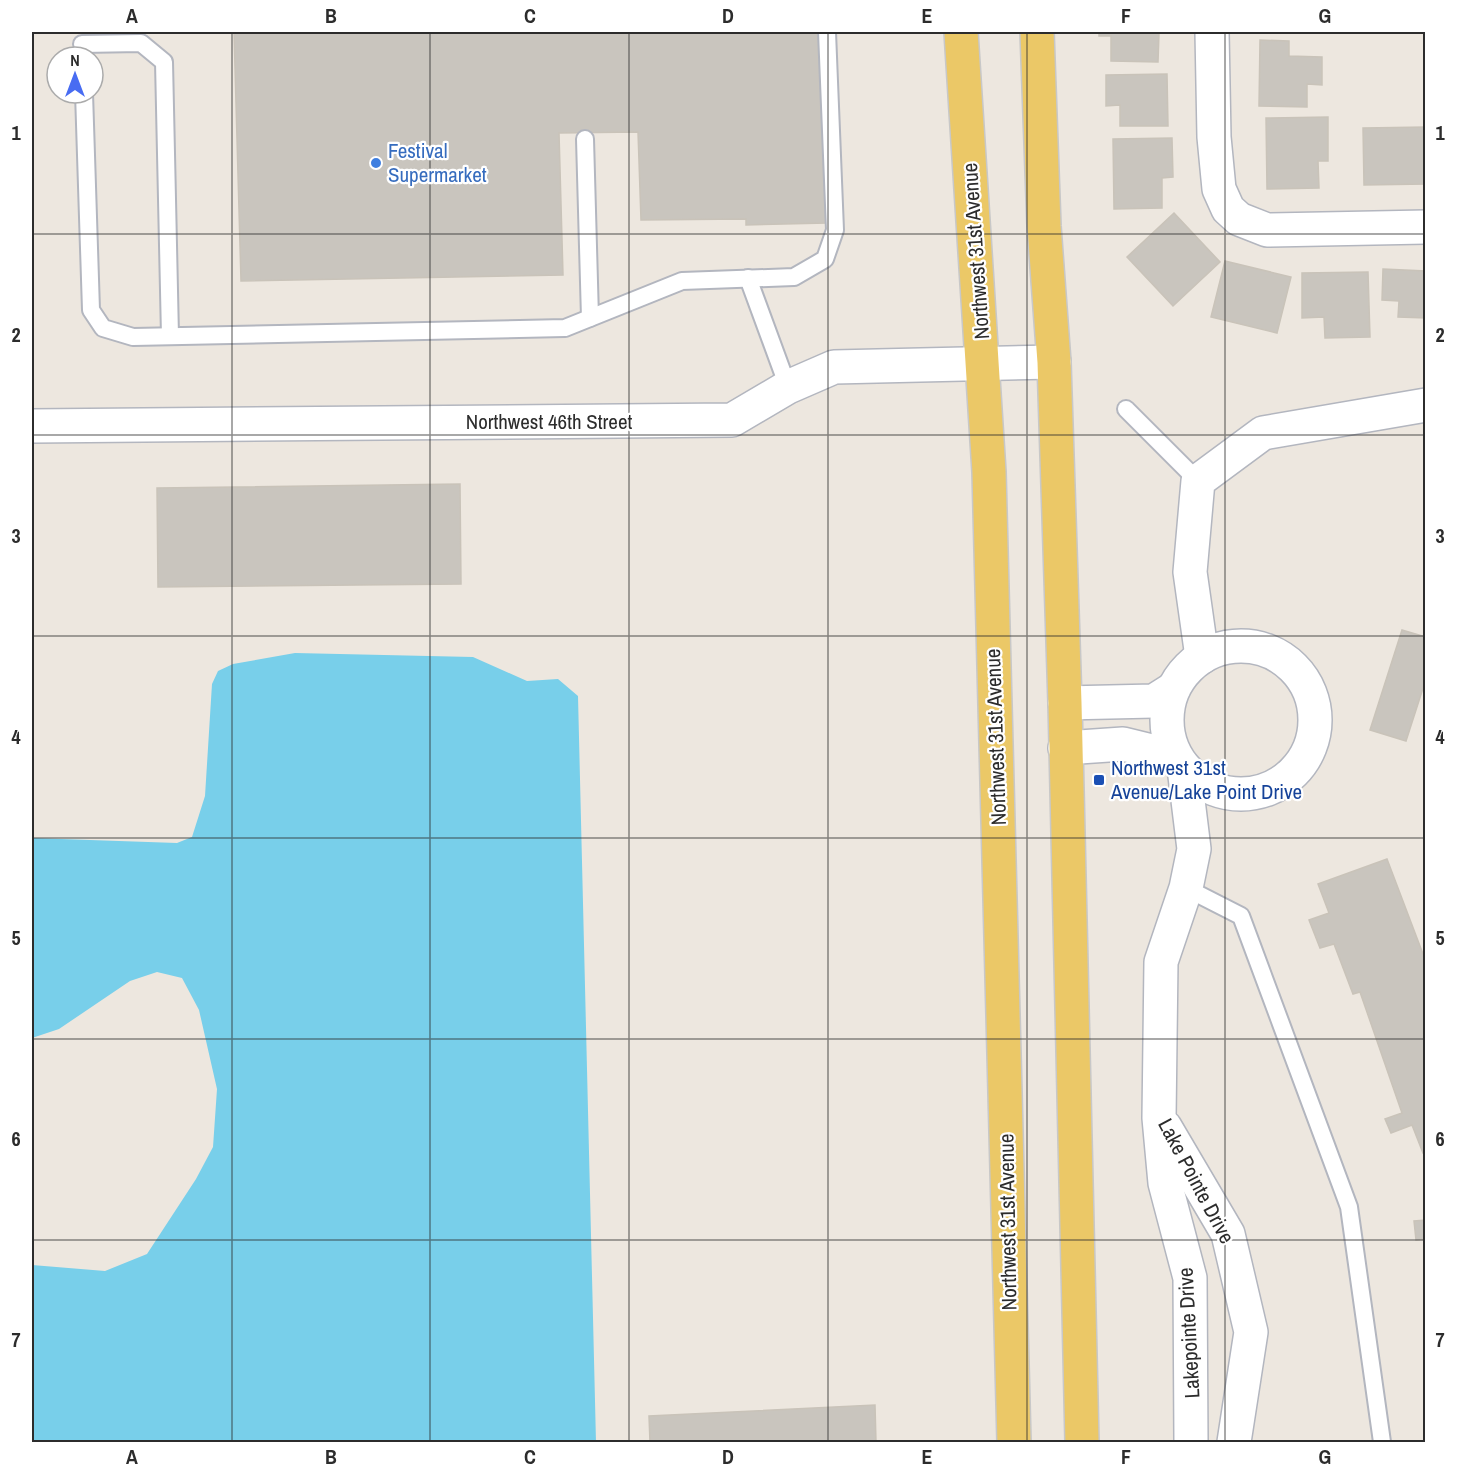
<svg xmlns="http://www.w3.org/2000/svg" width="1457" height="1474" viewBox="0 0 1457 1474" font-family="'Archivo Narrow',sans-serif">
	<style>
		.water { fill: #78cfea }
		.building { fill: #c9c5be; stroke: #c9c3b9; stroke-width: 1.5 }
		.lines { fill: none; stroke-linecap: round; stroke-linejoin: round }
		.service-casing { stroke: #b3b6bf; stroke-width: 20 }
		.minor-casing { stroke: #b3b6bf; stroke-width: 36 }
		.primary-casing { stroke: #c8c8c8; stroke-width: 36 }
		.service { stroke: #fff; stroke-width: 16 }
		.minor { stroke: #fff; stroke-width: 33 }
		.primary { stroke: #ebc867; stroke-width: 33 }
		.grid { fill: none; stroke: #2c2c2c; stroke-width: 1.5; stroke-opacity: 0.55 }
		.shop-dot { fill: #3f7fe0; stroke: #fff; stroke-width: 2 }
		.transit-dot { fill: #1a4fb4; stroke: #fff; stroke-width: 2 }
		.labels { text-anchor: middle; stroke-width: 4.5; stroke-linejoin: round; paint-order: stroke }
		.shop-label { font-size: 21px; fill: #366cbe; stroke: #fff; text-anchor: start }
		.street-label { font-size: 21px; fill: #2c2c2c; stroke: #fff }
		.transit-label { font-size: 21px; fill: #164399; stroke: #fff; text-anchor: start }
		.neatline { fill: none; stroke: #2c2c2c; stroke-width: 2 }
		.grid-label { font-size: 20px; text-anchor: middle; font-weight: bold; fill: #2c2c2c }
	</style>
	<rect width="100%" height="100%" fill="#ede7df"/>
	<polygon class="water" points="295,653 473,657 527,681 558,679 578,696 596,1442 32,1442 32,1265 105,1271 147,1254 196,1179 213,1147 217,1089 199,1010 182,978 157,972 130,981 59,1029 32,1038 32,838 177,843 192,837 205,796 212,684 218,671 233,664"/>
	<g class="building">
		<polygon points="234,32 822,32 827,223 746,225 746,219 641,220 638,132 559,133 563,275 241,281"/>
		<polygon points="1099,32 1169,32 1159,33 1158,62 1111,61 1111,36 1099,36"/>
		<polygon points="1260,40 1289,41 1289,56 1322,57 1322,85 1307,84 1307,107 1259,106"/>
		<polygon points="1167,74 1168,126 1120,126 1120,105 1106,106 1106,75"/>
		<polygon points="1328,117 1328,161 1318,161 1319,188 1267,189 1266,118"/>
		<polygon points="1426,127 1426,184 1364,185 1363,128"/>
		<polygon points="1172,138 1173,177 1162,178 1162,208 1114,209 1113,139"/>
		<polygon points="1174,213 1220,262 1173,306 1127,257"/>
		<polygon points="1225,261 1291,277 1277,333 1211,317"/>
		<polygon points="1383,269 1426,271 1426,318 1398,317 1399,301 1382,300"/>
		<polygon points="1368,272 1370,337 1325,338 1324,317 1302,318 1302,273"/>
		<polygon points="460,484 461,584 158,587 157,488"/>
		<polygon points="1402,630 1426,637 1426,679 1406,741 1370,730"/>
		<polygon points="1387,859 1426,962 1426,1152 1423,1153 1412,1125 1391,1133 1385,1119 1402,1113 1360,992 1353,994 1334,944 1320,948 1309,920 1329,913 1318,884"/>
		<polygon points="1426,1220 1426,1239 1416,1240 1414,1221"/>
		<polygon points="875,1405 876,1442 650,1442 649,1416"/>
	</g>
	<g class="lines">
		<defs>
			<g id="service">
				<polyline points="82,44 141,43 164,62 170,336"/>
				<polyline points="84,93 91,310 103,328 133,337 565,328 682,281 794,277 825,259 835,230 827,32"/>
				<polyline points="585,139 590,318"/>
				<polyline points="748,278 788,387"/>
				<polyline points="1126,409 1198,481"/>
				<polyline points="1186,888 1241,916 1349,1207 1382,1442"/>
			</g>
			<g id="minor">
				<polyline points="1212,32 1214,137 1219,189 1228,209 1239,219 1267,230 1426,227"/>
				<polyline points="32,426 732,420 788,387 834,367 1054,362"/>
				<circle cx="1241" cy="720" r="74"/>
				<polyline points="1202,657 1190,572 1198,481 1263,433 1426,405"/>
				<polyline points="1065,703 1154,701 1173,689"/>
				<polyline points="1065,748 1123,744 1176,757"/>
				<polyline points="1184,768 1194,849 1186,888 1161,962 1159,1118 1165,1183 1190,1278 1191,1442"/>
				<polyline points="1165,1127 1228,1234 1251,1332 1234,1442"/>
			</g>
			<g id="primary">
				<polyline points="961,32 989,472 1014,1442"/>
				<polyline points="1037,32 1044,226 1054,362 1065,703 1082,1442"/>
			</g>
		</defs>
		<use href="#service" class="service-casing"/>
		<use href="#minor" class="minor-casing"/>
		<use href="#primary" class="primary-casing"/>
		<use href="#service" class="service"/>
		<use href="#minor" class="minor"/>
		<use href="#primary" class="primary"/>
	</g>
	<path class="grid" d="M 232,32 L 232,1442M 430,32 L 430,1442M 629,32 L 629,1442M 828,32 L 828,1442M 1027,32 L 1027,1442M 1225,32 L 1225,1442M 32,234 L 1426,234M 32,435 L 1426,435M 32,636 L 1426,636M 32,838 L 1426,838M 32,1039 L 1426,1039M 32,1240 L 1426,1240"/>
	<circle class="shop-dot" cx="376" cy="163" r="6"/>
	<rect class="transit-dot" x="1093" y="774" width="12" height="12" rx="3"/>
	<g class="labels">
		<g class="shop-label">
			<text x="388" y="158">Festival<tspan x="388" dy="24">Supermarket</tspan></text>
		</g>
		<g class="street-label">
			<text transform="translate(976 251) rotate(-94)" y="7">Northwest 31st Avenue</text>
			<text x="549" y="429">Northwest 46th Street</text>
			<text transform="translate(996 737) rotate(-92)" y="7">Northwest 31st Avenue</text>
			<text transform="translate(1196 1181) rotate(62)" y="7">Lake Pointe Drive</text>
			<text transform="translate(1008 1222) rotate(-91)" y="7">Northwest 31st Avenue</text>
			<text transform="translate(1189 1333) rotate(-93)" y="7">Lakepointe Drive</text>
		</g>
		<g class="transit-label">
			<text x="1111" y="775">Northwest 31st<tspan x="1111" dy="24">Avenue/Lake Point Drive</tspan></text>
		</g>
	</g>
	<rect width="1457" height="1474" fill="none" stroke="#ffffff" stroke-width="66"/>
	<g transform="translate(75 75)"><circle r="28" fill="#ffffff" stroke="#ababab" stroke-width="1.5"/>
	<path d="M0-4.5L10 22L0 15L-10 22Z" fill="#486cf2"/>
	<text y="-9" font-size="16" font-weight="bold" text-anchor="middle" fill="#2c2c2c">N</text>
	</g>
	<rect x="33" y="33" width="1391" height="1408" class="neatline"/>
	<g class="grid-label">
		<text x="132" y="23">A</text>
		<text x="331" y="23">B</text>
		<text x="530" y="23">C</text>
		<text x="728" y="23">D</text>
		<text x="927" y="23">E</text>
		<text x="1126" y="23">F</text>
		<text x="1325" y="23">G</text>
		<text x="16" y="140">1</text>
		<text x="1440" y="140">1</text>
		<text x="16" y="342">2</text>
		<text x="1440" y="342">2</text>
		<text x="16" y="543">3</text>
		<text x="1440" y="543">3</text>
		<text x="16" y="744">4</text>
		<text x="1440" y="744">4</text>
		<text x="16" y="945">5</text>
		<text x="1440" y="945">5</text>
		<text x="16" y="1146">6</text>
		<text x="1440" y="1146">6</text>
		<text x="16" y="1347">7</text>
		<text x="1440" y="1347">7</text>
		<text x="132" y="1464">A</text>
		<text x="331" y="1464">B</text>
		<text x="530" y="1464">C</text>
		<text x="728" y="1464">D</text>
		<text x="927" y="1464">E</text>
		<text x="1126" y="1464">F</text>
		<text x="1325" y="1464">G</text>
	</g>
</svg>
